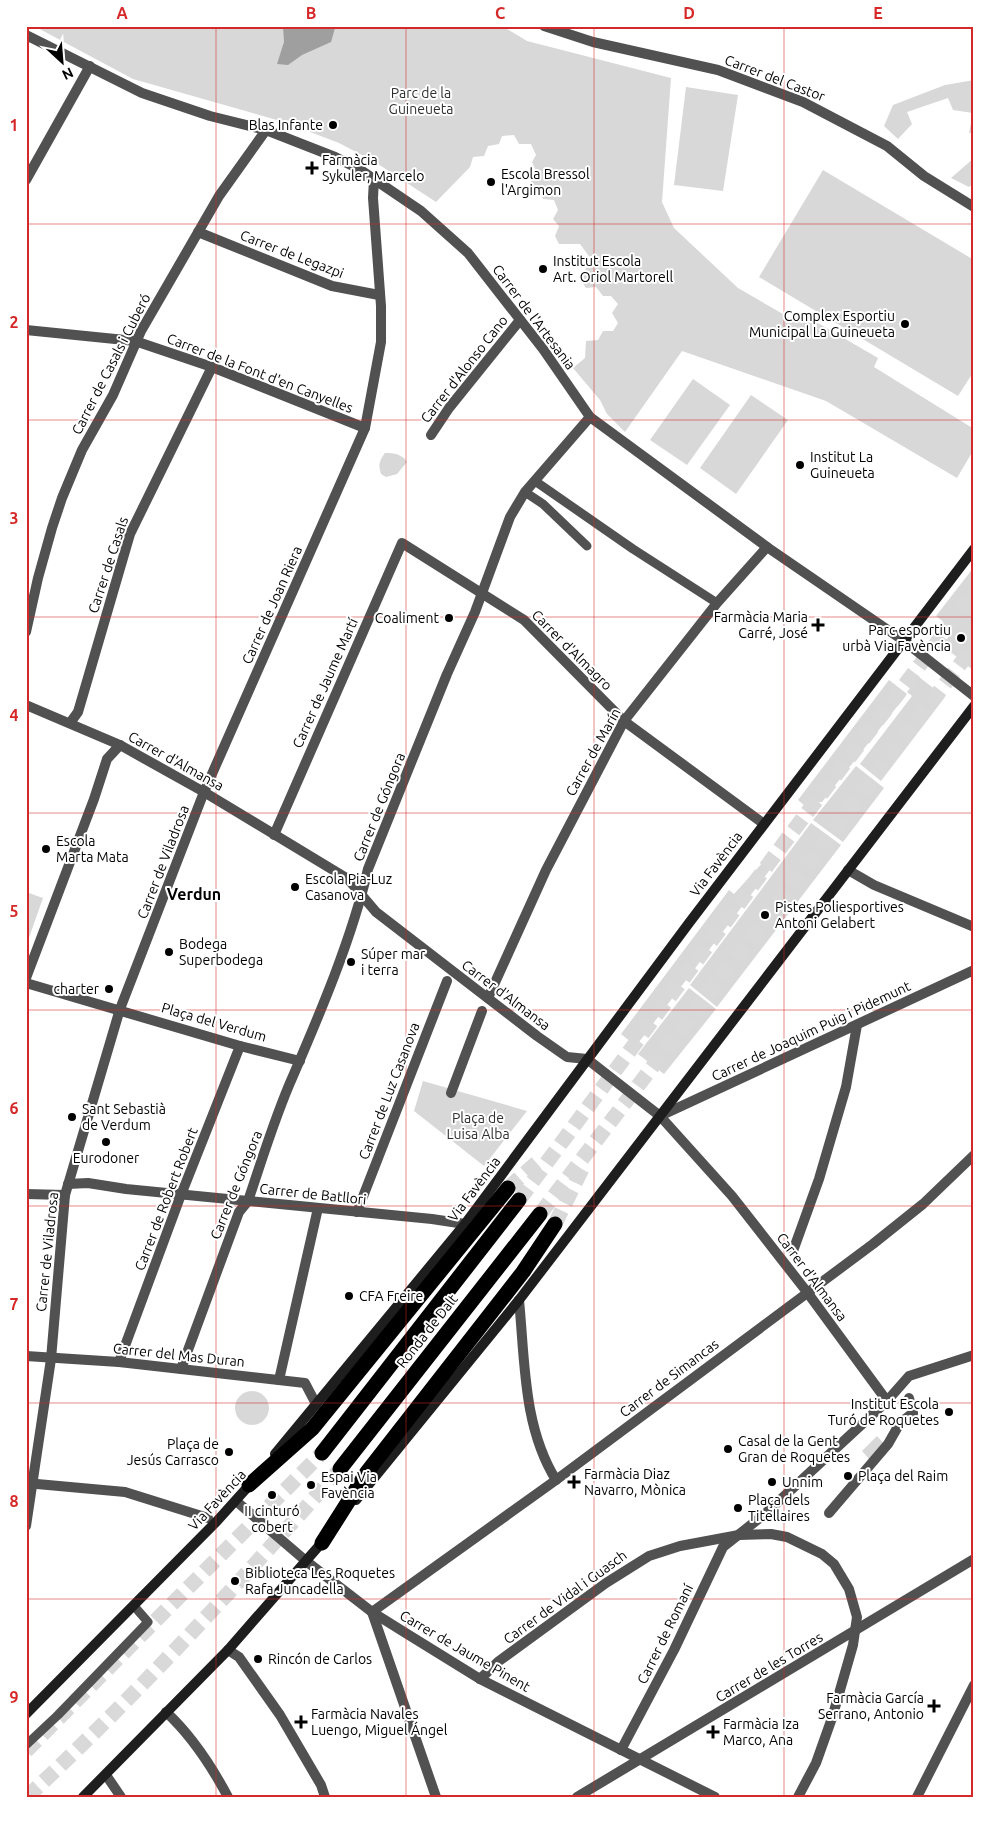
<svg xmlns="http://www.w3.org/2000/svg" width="1000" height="1823" viewBox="0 0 1000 1823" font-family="Ubuntu,sans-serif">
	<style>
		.green { fill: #d8d8d8 }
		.water { fill: #9f9f9f }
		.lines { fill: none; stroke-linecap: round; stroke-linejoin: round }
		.highway-tunnel { stroke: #d9d9d9; stroke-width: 15; stroke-dasharray: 15 8; stroke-linecap: butt }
		.lane { stroke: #515151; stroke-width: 9 }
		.street { stroke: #515151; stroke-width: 10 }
		.secondary { stroke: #1e1e1e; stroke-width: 10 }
		.highway { stroke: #000; stroke-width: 15 }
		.grid { fill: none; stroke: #d62828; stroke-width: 1; stroke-opacity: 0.55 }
		.poi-dot { fill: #000; stroke: #fff; stroke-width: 2 }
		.labels { text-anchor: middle; stroke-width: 4; stroke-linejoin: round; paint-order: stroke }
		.street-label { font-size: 14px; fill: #000; stroke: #fff }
		.park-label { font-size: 14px; fill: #2f2f2f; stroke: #fff }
		.poi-label { font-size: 14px; fill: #000; stroke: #fff; text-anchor: start }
		.quarter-label { font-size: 16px; font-weight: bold; fill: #000; stroke: #fff }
		.neatline { fill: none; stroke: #d62828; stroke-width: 2 }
		.grid-label { font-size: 16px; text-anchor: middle; font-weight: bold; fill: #d62828 }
	</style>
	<rect width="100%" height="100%" fill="#fff"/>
	<g class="green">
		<polygon points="34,26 502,26 527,41 671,78 662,202 674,228 738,288 795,321 799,312 878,358 874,367 974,429 974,449 957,478 826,401 682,351 625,432 607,414 600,400 573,368 585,358 586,341 598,340 603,331 613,331 618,323 612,313 618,304 611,296 603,296 596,287 586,288 580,279 591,259 580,244 559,244 555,236 559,226 553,219 558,210 554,200 543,199 531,182 536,171 532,162 536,155 531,144 519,144 514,135 502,136 499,144 488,146 484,156 473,157 470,167 436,202 375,162 339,143 284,122 133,79"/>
		<polygon points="974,80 974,133 969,133 973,113 953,110 948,98 907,112 912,124 898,139 884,126 893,105 945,85"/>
		<polygon points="686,87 738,95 723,191 674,185"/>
		<polygon points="974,158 974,183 969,187 951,178"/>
		<polygon points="823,170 974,260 974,371 958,396 759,277"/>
		<polygon points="693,379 730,405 687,465 650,440"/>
		<polygon points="751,395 788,420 736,494 700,468"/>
		<path d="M 385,453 C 394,453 402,454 407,462 L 397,474 L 386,477 L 381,474 C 378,465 379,461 385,453 Z"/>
		<polygon points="974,567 974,671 942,645 954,630 936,616"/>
		<polygon points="919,677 945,697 881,781 860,764 912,696 907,692"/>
		<polygon points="889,680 907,694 822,802 808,803 805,806 798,800"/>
		<polygon points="856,766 884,788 843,842 813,820"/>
		<polygon points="811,823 841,845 717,1007 690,985"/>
		<polygon points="764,861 772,867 636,1046 621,1034 729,890 734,894"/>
		<polygon points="26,892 43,898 26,946"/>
		<polygon points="689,988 716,1009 664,1074 638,1054"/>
		<polygon points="423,1081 527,1111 484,1166 414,1111"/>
		<circle cx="252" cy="1408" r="17"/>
		<polygon points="877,1436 885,1445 869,1459 862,1451"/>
	</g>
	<polygon class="water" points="283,26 332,26 335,28 331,42 302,55 288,65 277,64 284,42"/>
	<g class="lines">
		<g class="highway-tunnel">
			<polyline points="508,1188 542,1158"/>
			<polyline points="519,1200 787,839 974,594"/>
			<polyline points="540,1214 974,646"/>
			<polyline points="555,1224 583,1167"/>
			<polyline points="26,1751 322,1453"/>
			<path d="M 27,1797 C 138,1694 240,1582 340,1469"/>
		</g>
		<g class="lane">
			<polyline points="535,481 633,549 717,603"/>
			<polyline points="525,492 543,504 587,546"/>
			<polyline points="26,1745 58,1715 148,1622 134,1606"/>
		</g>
		<g class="street">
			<polyline points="544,26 593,42 718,70 803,102 887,146 924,176 974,207"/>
			<polyline points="26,35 142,93 210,116 266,130 335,157 359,169 421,211 468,253 543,349 590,417 767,547 904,641 974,696"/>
			<polyline points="26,180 90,66"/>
			<polyline points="198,232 332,286 379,295"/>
			<polyline points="26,330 135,341 212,367 365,428"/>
			<polyline points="431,435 449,408 520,320"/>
			<polyline points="26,632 38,578 52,528 62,498 82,450 113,395 141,331 219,196 266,130"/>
			<polyline points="26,705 120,745 204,792 348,879 376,912 537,1036 567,1057 587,1059 660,1116 732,1196 807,1292 887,1401"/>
			<polyline points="70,723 78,712 130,534 212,367"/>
			<polyline points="274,835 402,543 524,620 624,721 764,824"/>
			<polyline points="848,870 874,885 974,927"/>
			<polyline points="26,978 94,799 107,759 120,745"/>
			<polyline points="26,983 240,1046 300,1061"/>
			<polyline points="488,998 546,870 624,721 717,603 767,547"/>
			<polyline points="451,1093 482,1011"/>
			<polyline points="660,1116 974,970"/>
			<polyline points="68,1184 88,1183 126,1189 432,1219 465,1224"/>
			<polyline points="26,1194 65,1195"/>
			<polyline points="357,1212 447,981"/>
			<polyline points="793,1251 819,1179 846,1087 857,1025"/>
			<path d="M 519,1300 C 525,1361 523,1427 556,1480"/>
			<polyline points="26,1356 119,1362 305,1383 316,1404"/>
			<polyline points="119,1362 179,1200 240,1046"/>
			<path d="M 181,1369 L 239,1212 L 248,1201 C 262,1160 275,1116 293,1076 C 321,1011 352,938 368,869 L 447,674 L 475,612 L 510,517 L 525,492 L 590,417"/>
			<polyline points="279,1380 318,1208"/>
			<polyline points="26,1483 125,1492 208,1518"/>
			<polyline points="236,1501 306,1561 372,1612 404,1632 480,1679 715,1797"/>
			<polyline points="829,1513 888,1444 900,1423 913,1413 909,1398"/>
			<polyline points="26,1526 51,1359 65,1195 120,1009 204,792 365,428 381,342 381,306 373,198 374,179"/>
			<polyline points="372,1612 556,1480 873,1244 923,1204 974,1155"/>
			<polyline points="372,1612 436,1797"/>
			<polyline points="228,1650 239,1657 280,1715 321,1785 325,1797"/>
			<polyline points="480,1679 499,1661 606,1583 649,1556 680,1546 739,1535 771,1534 787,1537 822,1554 834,1564 849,1589 857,1617 853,1645 832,1718 816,1763 798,1797"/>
			<path d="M 166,1712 C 191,1735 212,1767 228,1797"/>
			<polyline points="621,1750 674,1650 723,1547 766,1513 887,1401 909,1376 974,1355"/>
			<polyline points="106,1775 121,1797"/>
			<polyline points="577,1797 974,1559"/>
			<polyline points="917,1797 974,1685"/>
		</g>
		<g class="secondary">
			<polyline points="275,1454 465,1224 689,923 974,549"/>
			<polyline points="356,1500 519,1300 974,706"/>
			<polyline points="26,1714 217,1521 253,1481"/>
			<polyline points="83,1797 228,1650 325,1539"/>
		</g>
		<g class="highway">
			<polyline points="322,1453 519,1200"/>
			<polyline points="340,1469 540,1214"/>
			<polyline points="249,1485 312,1429 508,1188"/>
			<polyline points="322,1543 367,1472 523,1272 555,1224"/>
		</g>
	</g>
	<path class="grid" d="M 216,26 L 216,1797M 406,26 L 406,1797M 594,26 L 594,1797M 784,26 L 784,1797M 26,224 L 974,224M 26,420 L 974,420M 26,617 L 974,617M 26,813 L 974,813M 26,1010 L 974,1010M 26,1206 L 974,1206M 26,1403 L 974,1403M 26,1599 L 974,1599"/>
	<g class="poi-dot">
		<circle cx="333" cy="125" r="5"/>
		<path d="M309.5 160.5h5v5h5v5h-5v5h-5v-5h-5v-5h5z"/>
		<circle cx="491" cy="182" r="5"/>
		<circle cx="543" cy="269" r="5"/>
		<circle cx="905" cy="324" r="5"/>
		<circle cx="800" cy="465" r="5"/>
		<circle cx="449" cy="618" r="5"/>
		<path d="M815.5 617.5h5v5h5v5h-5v5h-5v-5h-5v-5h5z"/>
		<circle cx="961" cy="638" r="5"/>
		<circle cx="46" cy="849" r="5"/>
		<circle cx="295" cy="887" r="5"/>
		<circle cx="765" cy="915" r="5"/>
		<circle cx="169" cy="952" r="5"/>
		<circle cx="351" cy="962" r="5"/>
		<circle cx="109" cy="989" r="5"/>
		<circle cx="72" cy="1117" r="5"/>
		<circle cx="106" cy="1142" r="5"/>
		<circle cx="349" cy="1296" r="5"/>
		<circle cx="949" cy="1412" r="5"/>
		<circle cx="728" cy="1449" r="5"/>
		<circle cx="229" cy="1452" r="5"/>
		<circle cx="848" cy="1476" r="5"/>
		<path d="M571.5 1474.5h5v5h5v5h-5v5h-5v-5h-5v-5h5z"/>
		<circle cx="772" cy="1482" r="5"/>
		<circle cx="311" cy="1485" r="5"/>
		<circle cx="272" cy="1495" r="5"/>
		<circle cx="738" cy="1508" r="5"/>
		<circle cx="235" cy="1581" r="5"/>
		<circle cx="258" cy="1659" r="5"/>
		<path d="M931.5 1698.5h5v5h5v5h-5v5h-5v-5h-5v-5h5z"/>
		<path d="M298.5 1714.5h5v5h5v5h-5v5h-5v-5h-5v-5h5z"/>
		<path d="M710.5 1724.5h5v5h5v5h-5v5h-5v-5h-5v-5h5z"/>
	</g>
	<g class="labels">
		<g class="street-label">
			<text transform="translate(775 78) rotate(21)" y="5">Carrer del Castor</text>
			<text transform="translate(292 254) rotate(21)" y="5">Carrer de Legazpi</text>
			<text transform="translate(534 317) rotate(53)" y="5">Carrer de l'Artesania</text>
			<text transform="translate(111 364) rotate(-63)" y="5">Carrer de Casals i Cuberó</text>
			<text transform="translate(464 369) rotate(-52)" y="5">Carrer d'Alonso Cano</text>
			<text transform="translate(260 373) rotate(21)" y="5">Carrer de la Font d'en Canyelles</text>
			<text transform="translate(108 565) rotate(-72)" y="5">Carrer de Casals</text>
			<text transform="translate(272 605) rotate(-66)" y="5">Carrer de Joan Riera</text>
			<text transform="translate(572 650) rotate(45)" y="5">Carrer d'Almagro</text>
			<text transform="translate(325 683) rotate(-66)" y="5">Carrer de Jaume Martí</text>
			<text transform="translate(593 752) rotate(-61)" y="5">Carrer de Marín</text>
			<text transform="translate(176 761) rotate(29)" y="5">Carrer d'Almansa</text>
			<text transform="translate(379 807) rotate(-68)" y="5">Carrer de Góngora</text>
			<text transform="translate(163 862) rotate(-69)" y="5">Carrer de Viladrosa</text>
			<text transform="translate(716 864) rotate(-53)" y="5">Via Favència</text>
			<text transform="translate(506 995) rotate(37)" y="5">Carrer d'Almansa</text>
			<text transform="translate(214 1022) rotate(16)" y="5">Plaça del Verdum</text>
			<text transform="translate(811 1031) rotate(-25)" y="5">Carrer de Joaquim Puig i Pidemunt</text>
			<text transform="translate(389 1091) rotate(-69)" y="5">Carrer de Luz Casanova</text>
			<text transform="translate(236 1185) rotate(-68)" y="5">Carrer de Góngora</text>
			<text transform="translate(474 1189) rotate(-53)" y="5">Via Favència</text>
			<text transform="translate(313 1194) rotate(6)" y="5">Carrer de Batllori</text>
			<text transform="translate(166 1199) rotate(-69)" y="5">Carrer de Robert Robert</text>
			<text transform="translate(47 1252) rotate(-84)" y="5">Carrer de Viladrosa</text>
			<text transform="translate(812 1277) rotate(53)" y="5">Carrer d'Almansa</text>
			<text transform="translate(427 1331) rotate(-52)" y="5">Ronda de Dalt</text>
			<text transform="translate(179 1355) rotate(6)" y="5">Carrer del Mas Duran</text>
			<text transform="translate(669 1378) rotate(-37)" y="5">Carrer de Simancas</text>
			<text transform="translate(217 1500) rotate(-47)" y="5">Via Favència</text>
			<text transform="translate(565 1597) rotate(-36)" y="5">Carrer de Vidal i Guasch</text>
			<text transform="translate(665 1634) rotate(-64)" y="5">Carrer de Romaní</text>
			<text transform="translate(465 1651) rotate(30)" y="5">Carrer de Jaume Pinent</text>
			<text transform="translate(769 1667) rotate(-31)" y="5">Carrer de les Torres</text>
		</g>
		<g class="park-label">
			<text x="421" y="98">Parc de la<tspan x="421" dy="16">Guineueta</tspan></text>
			<text x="478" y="1123">Plaça de<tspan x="478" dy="16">Luisa Alba</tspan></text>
		</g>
		<g class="poi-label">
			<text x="323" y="130" text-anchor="end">Blas Infante</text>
			<text x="322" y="165">Farmàcia<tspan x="322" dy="16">Sykuler, Marcelo</tspan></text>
			<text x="501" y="179">Escola Bressol<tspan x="501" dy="16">l'Argimon</tspan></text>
			<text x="553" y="266">Institut Escola<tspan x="553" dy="16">Art. Oriol Martorell</tspan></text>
			<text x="895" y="321" text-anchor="end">Complex Esportiu<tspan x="895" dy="16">Municipal La Guineueta</tspan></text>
			<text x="810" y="462">Institut La<tspan x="810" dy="16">Guineueta</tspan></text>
			<text x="808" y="622" text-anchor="end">Farmàcia Maria<tspan x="808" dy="16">Carré, José</tspan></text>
			<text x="439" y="623" text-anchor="end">Coaliment</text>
			<text x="951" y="635" text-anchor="end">Parc esportiu<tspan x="951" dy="16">urbà Via Favència</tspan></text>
			<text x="56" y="846">Escola<tspan x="56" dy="16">Marta Mata</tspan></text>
			<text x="305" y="884">Escola Pia-Luz<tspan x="305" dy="16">Casanova</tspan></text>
			<text x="775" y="912">Pistes Poliesportives<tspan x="775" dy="16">Antoni Gelabert</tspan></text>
			<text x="179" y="949">Bodega<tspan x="179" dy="16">Superbodega</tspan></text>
			<text x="361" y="959">Súper mar<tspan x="361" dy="16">i terra</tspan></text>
			<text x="99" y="994" text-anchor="end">charter</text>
			<text x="82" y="1114">Sant Sebastià<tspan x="82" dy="16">de Verdum</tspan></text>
			<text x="106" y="1163" text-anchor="middle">Eurodoner</text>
			<text x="359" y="1301">CFA Freire</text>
			<text x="939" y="1409" text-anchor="end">Institut Escola<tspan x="939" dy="16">Turó de Roquetes</tspan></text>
			<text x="738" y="1446">Casal de la Gent<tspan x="738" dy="16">Gran de Roquetes</tspan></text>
			<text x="219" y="1449" text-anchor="end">Plaça de<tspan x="219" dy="16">Jesús Carrasco</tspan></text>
			<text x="584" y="1479">Farmàcia Diaz<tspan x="584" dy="16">Navarro, Mònica</tspan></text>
			<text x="858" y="1481">Plaça del Raim</text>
			<text x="321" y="1482">Espai Via<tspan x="321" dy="16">Favència</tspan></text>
			<text x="782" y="1487">Unnim</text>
			<text x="748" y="1505">Plaça dels<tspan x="748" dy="16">Titellaires</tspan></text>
			<text x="272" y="1516" text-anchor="middle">II cinturó<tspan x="272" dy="16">cobert</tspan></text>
			<text x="245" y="1578">Biblioteca Les Roquetes<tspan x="245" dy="16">Rafa Juncadella</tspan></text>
			<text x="268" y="1664">Rincón de Carlos</text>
			<text x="924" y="1703" text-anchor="end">Farmàcia García<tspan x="924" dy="16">Serrano, Antonio</tspan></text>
			<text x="311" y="1719">Farmàcia Navales<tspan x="311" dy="16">Luengo, Miguel Ángel</tspan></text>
			<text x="723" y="1729">Farmàcia Iza<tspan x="723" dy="16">Marco, Ana</tspan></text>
		</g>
		<g class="quarter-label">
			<text x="194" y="900">Verdun</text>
		</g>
	</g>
	<rect width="1000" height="1823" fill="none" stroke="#ffffff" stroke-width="55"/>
	<g transform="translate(62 62) rotate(154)" stroke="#ffffff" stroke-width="4" paint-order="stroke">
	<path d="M0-4L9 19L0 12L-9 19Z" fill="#000000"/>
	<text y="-8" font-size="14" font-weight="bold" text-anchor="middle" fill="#000000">N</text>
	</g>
	<rect x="28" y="28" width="944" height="1768" class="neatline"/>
	<g class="grid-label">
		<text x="122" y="19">A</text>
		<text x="311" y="19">B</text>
		<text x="500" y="19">C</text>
		<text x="689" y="19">D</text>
		<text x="878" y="19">E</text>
		<text x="14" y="131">1</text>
		<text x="14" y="328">2</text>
		<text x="14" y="524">3</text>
		<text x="14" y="721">4</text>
		<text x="14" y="917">5</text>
		<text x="14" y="1114">6</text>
		<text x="14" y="1310">7</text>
		<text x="14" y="1507">8</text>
		<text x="14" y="1703">9</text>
	</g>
</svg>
